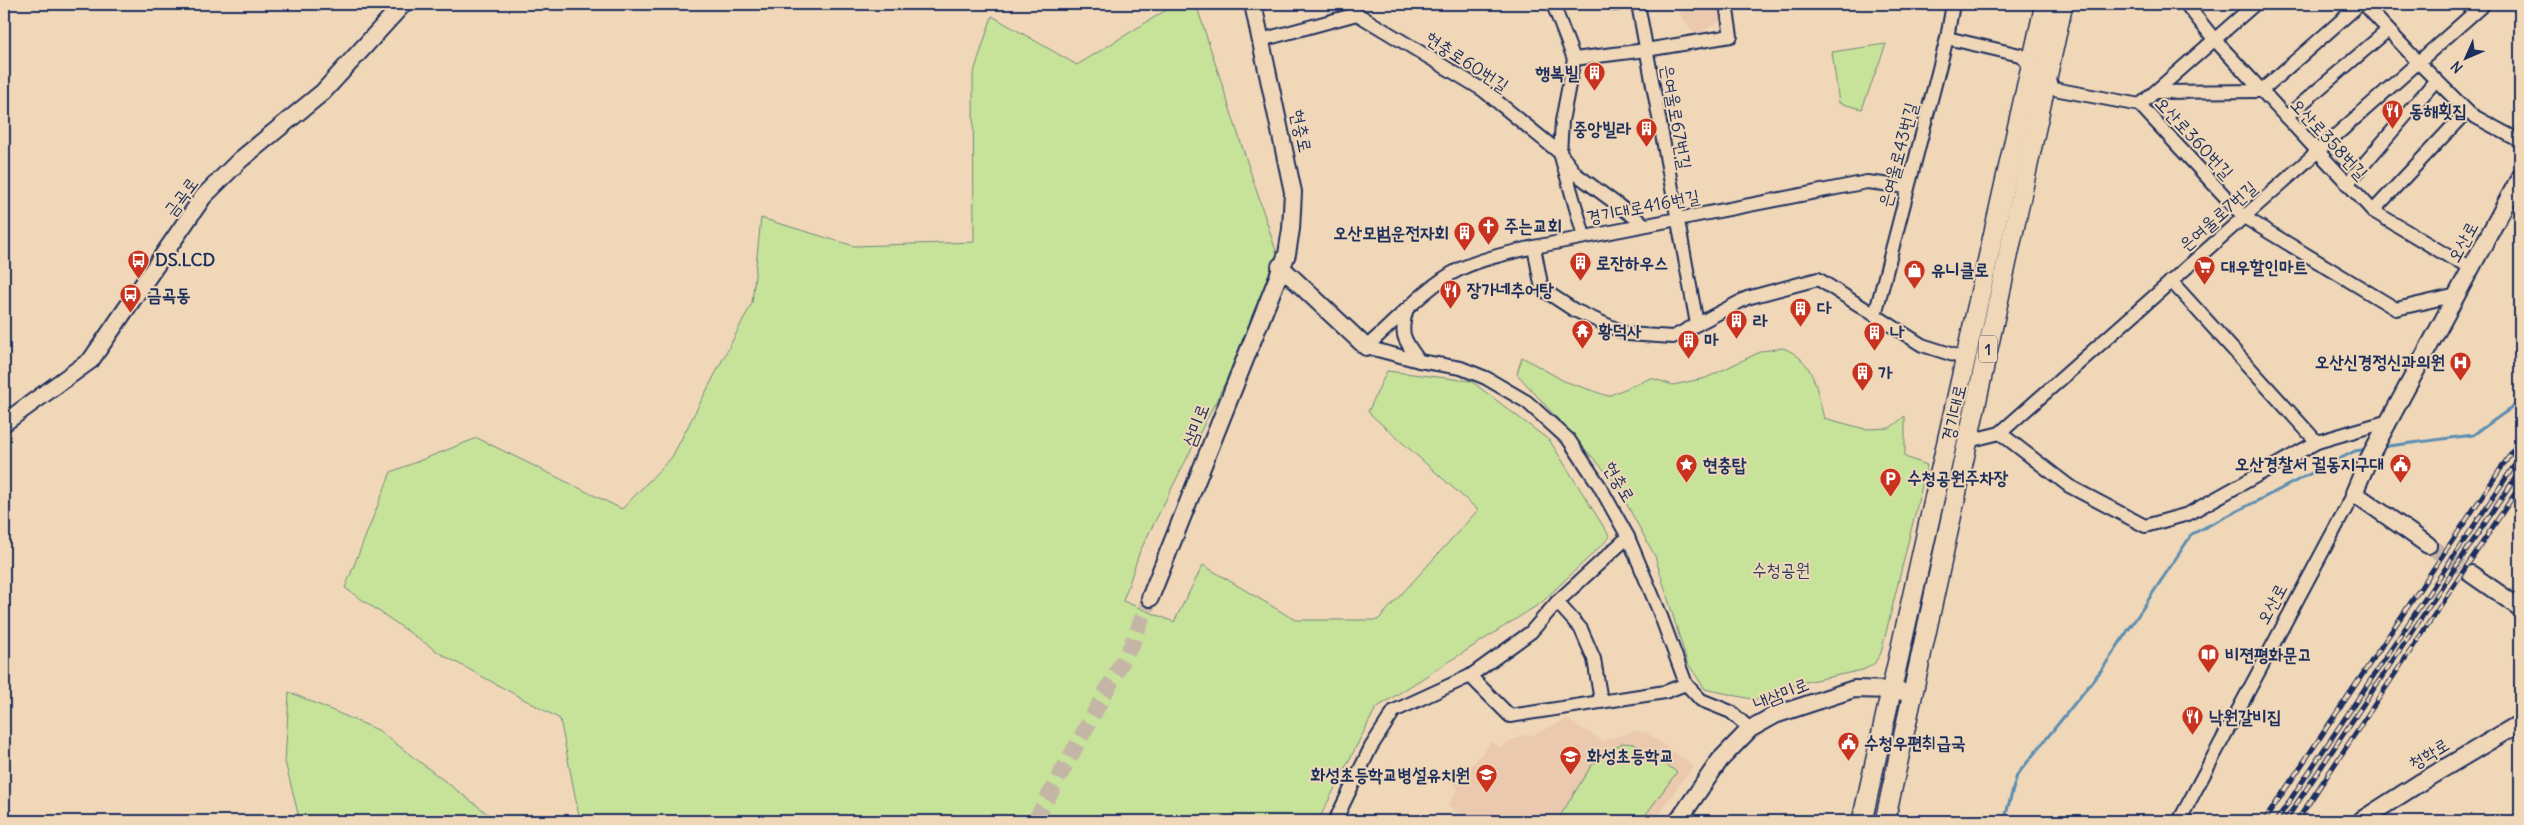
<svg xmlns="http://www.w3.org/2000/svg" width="2524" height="825" viewBox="0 0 2524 825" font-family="Delius,'Poor Story',sans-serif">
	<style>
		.built { fill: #eac9ae }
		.green { fill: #c7e299; stroke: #71887c }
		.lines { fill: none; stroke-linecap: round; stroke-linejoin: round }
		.stream { stroke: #5c8eb1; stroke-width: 3 }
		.secondary-tunnel { stroke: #c5b5a6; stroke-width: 16; stroke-dasharray: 16 8; stroke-linecap: butt }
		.street-casing { stroke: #1b2f5e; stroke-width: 16 }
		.secondary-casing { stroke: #1b2f5e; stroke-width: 20 }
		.primary-casing { stroke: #1b2f5e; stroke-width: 22 }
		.street { stroke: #f0d7b8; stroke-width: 12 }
		.secondary { stroke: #f0d7b8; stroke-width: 16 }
		.primary { stroke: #f0d7b8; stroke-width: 19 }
		.rail-casing { stroke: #1b2f5e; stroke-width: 5 }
		.rail { stroke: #f0d7b8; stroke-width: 3; stroke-dasharray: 9; stroke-linecap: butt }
		.labels { text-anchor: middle; stroke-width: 4; stroke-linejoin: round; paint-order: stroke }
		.shield { fill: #f0d7b8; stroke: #5b6179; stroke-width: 1 }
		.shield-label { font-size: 16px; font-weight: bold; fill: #1b2f5e }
		.street-label { font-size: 18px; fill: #1b2f5e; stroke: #f0d7b8 }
		.poi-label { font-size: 18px; font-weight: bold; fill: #1b2f5e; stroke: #f0d7b8; text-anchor: start }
		.park-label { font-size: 18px; fill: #2c4164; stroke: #f0d7b8 }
	</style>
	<rect width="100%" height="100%" fill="#f0d7b8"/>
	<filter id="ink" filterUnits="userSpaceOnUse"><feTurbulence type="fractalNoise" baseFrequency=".02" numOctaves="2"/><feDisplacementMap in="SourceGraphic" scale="10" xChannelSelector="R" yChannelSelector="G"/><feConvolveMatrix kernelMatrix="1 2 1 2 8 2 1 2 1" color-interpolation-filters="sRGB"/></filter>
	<g filter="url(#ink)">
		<g class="built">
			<polygon points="1691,4 1723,4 1726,18 1696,35 1679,14"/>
			<polygon points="1567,719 1603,741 1635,731 1647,733 1694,767 1680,783 1655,821 1468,821 1448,805 1458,788 1449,781 1462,768 1472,765 1491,742 1500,747 1523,735 1533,735"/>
		</g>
		<g class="green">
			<polygon points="1176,4 1196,4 1277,254 1226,381 1140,551 1123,601 1174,622 1203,565 1295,620 1378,620 1478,510 1368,412 1387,371 1471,381 1550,441 1610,537 1541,603 1376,708 1319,819 1312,821 580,821 560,719 441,654 345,588 391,472 477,438 622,509 672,457 752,303 761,218 854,246 974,242 973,75 992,16 1077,65"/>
			<polygon points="1886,44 1862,109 1839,103 1832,52"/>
			<path d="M 1783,348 C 1815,360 1816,389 1824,418 L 1865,429 L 1890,428 L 1905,416 L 1905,457 L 1927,465 L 1881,653 L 1874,664 L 1863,670 L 1801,683 L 1756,700 L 1705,689 L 1687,662 L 1655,556 L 1614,481 L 1517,374 L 1522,357 L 1564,381 L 1608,396 L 1651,378 L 1673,385 L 1706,378 L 1762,351 Z"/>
			<polygon points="289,692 378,730 497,821 300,821 285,762"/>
			<polygon points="1622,743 1634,744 1677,772 1641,821 1557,821 1591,766"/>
		</g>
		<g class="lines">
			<g class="stream">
				<polyline points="2381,447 2473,435 2520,402"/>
				<polyline points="2004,821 2017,775 2103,668 2192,534 2355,451 2367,449"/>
			</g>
			<g class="secondary-tunnel">
				<polyline points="2428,545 2471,574"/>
				<polyline points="1035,821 1132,644 1150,598"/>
			</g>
			<defs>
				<g id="street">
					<polyline points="1553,4 1574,59 1562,121 1560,153 1576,174 1645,225"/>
					<polyline points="1615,4 1616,4"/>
					<polyline points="1638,4 1697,324"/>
					<polyline points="2186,4 2214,39 2373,211 2453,259 2472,267"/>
					<polyline points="2364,4 2418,62 2470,114 2520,141"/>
					<polyline points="1947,38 2020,55 2031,66 2047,76 2054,89 2140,105 2244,217 2396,309 2457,295"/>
					<polyline points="1261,40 1357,14 1483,90 1560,153 1584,236"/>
					<polyline points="1574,59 1646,50 1731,36 1726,4"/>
					<polyline points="2157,92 2261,91 2360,4"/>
					<polyline points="2140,105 2255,4"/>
					<polyline points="2286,117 2388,30"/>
					<polyline points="2347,184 2436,80"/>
					<polyline points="1908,187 1867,182 1534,247 1542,289 1574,310 1627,334 1673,337 1747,298 1818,279 1922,345 1966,359"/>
					<polyline points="2373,211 2467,111"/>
					<polyline points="2171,281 2317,442"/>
					<path d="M 1406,312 C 1399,337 1406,341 1419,361"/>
					<polyline points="1875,315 1947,38 1953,4"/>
					<polyline points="1366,347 1419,361 1461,368 1486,378 1527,402 1569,440 1599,485 1628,537 1659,611 1686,684 1701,700 1731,712 1750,729"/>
					<path d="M 1366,347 C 1394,323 1427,285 1460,269 C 1484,258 1509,253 1534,247"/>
					<polyline points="2000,433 2069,486 2145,526 2188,514 2317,442 2389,421"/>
					<polyline points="1968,441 2000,433 2484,4"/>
					<polyline points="1557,602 1581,629 1594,659 1601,701"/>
					<polyline points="1470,676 1510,716 1665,692 1686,684"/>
					<polyline points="1335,821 1371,747 1394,711 1470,676 1531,632 1557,602 1628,537"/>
					<polyline points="2179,821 2354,493"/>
				</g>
				<g id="secondary">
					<polyline points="1280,266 1366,347"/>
					<polyline points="4,423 91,360 203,197 240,160 323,92 403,4"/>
					<polyline points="2428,545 2354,493 2369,458 2520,177"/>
					<polyline points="2471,574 2520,608"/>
					<polyline points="1150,598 1287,254 1291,229 1293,192 1253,4"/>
					<polyline points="1678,821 1720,760 1750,729 1775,715 1854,689 1892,690 1913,694"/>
					<polyline points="2360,821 2421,782 2520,723"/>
				</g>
				<g id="primary">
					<polyline points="1862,821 2045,4"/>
					<polyline points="1885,821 2063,4"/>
				</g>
			</defs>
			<use href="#street" class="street-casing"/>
			<use href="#secondary" class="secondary-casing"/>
			<use href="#primary" class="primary-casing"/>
			<use href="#street" class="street"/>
			<use href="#secondary" class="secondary"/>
			<use href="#primary" class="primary"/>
			<defs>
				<g id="rail">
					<polyline points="2264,821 2520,440"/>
					<polyline points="2276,821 2520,457"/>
					<polyline points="2285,821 2520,471"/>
					<polyline points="2297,821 2520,486"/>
				</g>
			</defs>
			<use href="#rail" class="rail-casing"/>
			<use href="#rail" class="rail"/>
		</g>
	</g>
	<defs>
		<symbol id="building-pin" viewBox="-11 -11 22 30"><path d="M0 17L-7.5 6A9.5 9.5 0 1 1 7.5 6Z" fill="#c8321e" stroke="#f0d7b8"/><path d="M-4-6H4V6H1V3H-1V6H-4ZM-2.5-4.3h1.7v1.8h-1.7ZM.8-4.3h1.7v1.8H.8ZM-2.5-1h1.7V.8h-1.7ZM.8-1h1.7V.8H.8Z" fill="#fff"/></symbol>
		<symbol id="restaurant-pin" viewBox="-11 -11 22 30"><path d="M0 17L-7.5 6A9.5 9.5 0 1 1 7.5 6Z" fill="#c8321e" stroke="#f0d7b8"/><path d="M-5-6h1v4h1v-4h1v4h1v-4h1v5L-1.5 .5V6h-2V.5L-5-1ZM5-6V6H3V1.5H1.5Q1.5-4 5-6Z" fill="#fff"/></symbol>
		<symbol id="church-pin" viewBox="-11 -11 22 30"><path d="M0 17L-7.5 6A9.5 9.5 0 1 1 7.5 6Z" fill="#c8321e" stroke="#f0d7b8"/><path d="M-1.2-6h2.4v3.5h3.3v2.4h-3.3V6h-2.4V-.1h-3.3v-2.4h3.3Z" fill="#fff"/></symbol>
		<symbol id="bus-pin" viewBox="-11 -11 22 30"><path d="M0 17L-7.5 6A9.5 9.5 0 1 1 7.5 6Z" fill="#c8321e" stroke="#f0d7b8"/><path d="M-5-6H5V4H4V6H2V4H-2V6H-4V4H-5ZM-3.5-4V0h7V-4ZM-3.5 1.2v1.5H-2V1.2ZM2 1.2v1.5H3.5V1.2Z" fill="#fff"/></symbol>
		<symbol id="supermarket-pin" viewBox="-11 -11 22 30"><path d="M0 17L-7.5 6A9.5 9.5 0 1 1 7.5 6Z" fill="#c8321e" stroke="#f0d7b8"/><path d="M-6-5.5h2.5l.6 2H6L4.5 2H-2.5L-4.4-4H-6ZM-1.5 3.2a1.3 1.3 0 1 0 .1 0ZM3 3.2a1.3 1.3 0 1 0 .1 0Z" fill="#fff"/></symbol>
		<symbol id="shop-pin" viewBox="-11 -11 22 30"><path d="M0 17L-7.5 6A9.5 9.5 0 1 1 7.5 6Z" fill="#c8321e" stroke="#f0d7b8"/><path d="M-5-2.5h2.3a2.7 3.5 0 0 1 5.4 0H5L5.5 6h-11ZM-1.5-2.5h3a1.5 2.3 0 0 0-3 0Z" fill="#fff"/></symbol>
		<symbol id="temple-pin" viewBox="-11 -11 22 30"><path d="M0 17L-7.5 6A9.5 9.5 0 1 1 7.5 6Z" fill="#c8321e" stroke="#f0d7b8"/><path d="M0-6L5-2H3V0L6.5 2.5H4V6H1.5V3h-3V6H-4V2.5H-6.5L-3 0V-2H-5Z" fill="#fff"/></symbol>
		<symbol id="hospital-pin" viewBox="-11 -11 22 30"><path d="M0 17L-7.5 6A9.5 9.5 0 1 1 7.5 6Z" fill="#c8321e" stroke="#f0d7b8"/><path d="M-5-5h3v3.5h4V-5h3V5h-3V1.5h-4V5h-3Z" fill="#fff"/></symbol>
		<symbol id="civic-pin" viewBox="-11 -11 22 30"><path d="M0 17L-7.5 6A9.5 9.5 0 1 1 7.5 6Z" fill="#c8321e" stroke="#f0d7b8"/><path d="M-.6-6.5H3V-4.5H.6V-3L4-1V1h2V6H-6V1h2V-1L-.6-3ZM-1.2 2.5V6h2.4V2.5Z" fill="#fff"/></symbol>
		<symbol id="sight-pin" viewBox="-11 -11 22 30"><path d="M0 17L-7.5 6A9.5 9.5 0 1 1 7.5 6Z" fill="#c8321e" stroke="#f0d7b8"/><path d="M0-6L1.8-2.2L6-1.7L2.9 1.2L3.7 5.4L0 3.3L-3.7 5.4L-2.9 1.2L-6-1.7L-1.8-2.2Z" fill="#fff"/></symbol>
		<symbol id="parking-pin" viewBox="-11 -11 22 30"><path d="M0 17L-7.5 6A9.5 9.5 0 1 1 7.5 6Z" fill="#c8321e" stroke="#f0d7b8"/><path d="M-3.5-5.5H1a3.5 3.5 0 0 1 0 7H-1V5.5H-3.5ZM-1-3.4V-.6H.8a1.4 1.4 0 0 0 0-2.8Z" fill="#fff"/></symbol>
		<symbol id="library-pin" viewBox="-11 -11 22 30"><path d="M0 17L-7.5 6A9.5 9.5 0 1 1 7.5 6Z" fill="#c8321e" stroke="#f0d7b8"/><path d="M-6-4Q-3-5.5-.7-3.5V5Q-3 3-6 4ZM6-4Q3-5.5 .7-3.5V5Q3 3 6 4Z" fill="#fff"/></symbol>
		<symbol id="school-pin" viewBox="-11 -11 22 30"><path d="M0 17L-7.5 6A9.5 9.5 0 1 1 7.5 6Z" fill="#c8321e" stroke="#f0d7b8"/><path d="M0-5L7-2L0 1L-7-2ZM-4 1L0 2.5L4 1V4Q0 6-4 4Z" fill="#fff"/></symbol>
	</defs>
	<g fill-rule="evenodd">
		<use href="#building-pin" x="1582" y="60" width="25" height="34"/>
		<use href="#restaurant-pin" x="2380" y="98" width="25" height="34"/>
		<use href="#building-pin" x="1634" y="116" width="25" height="34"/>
		<use href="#church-pin" x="1476" y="214" width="25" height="34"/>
		<use href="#building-pin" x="1452" y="220" width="25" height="34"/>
		<use href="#bus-pin" x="126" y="248" width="25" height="34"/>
		<use href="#building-pin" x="1568" y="250" width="25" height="34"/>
		<use href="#supermarket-pin" x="2192" y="254" width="25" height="34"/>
		<use href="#shop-pin" x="1902" y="258" width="25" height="34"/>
		<use href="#restaurant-pin" x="1438" y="278" width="25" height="34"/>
		<use href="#bus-pin" x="118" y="282" width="25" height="34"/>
		<use href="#building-pin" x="1788" y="296" width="25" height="34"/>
		<use href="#building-pin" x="1724" y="308" width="25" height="34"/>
		<use href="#temple-pin" x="1570" y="318" width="25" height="34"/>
		<use href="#building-pin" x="1862" y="320" width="25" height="34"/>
		<use href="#building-pin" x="1676" y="328" width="25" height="34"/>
		<use href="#hospital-pin" x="2448" y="350" width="25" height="34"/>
		<use href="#building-pin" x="1850" y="360" width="25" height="34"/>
		<use href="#civic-pin" x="2388" y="452" width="25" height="34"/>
		<use href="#sight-pin" x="1674" y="452" width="25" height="34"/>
		<use href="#parking-pin" x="1878" y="466" width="25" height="34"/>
		<use href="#library-pin" x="2196" y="642" width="25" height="34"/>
		<use href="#restaurant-pin" x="2180" y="704" width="25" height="34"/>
		<use href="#civic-pin" x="1836" y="730" width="25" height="34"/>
		<use href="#school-pin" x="1558" y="744" width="25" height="34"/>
		<use href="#school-pin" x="1474" y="762" width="25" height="34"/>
	</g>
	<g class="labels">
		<rect class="shield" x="1979" y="335.5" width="18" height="27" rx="4"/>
		<g class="shield-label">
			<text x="1988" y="355">1</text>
		</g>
		<g class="street-label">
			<text transform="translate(1467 62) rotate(33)" y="6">현충로60번길</text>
			<text transform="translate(1676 117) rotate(80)" y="6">은여울로67번길</text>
			<text transform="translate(1301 131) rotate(78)" y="6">현충로</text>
			<text transform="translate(2194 138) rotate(47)" y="6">오산로360번길</text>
			<text transform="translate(2329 139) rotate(47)" y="6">오산로358번길</text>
			<text transform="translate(1898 155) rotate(-75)" y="6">은여울로43번길</text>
			<text transform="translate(181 197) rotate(-53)" y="6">금곡로</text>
			<text transform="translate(1643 207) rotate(-11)" y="6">경기대로416번길</text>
			<text transform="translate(2218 216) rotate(-41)" y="6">은여울로7번길</text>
			<text transform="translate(2463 242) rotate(-62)" y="6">오산로</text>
			<text transform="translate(1954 413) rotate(-77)" y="6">경기대로</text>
			<text transform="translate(1196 425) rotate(-69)" y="6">삼미로</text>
			<text transform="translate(1619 482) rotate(59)" y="6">현충로</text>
			<text transform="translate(2272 604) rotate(-62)" y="6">오산로</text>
			<text transform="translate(1781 694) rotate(-22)" y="6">내삼미로</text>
			<text transform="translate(2429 754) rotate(-31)" y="6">청학로</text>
		</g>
		<g class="poi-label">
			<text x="1579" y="79" text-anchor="end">행복빌</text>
			<text x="2409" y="117">동해횟집</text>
			<text x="1631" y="135" text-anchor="end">중앙빌라</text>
			<text x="1504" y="232">주는교회</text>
			<text x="1449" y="239" text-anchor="end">오산모범운전자회</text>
			<text x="155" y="266">DS.LCD</text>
			<text x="1596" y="269">로잔하우스</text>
			<text x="2221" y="273">대우할인마트</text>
			<text x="1931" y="276">유니클로</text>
			<text x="1467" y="296">장가네추어탕</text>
			<text x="147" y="301">금곡동</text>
			<text x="1817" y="314">다</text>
			<text x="1753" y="327">라</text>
			<text x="1598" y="337">황덕사</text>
			<text x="1890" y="338">나</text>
			<text x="1704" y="346">마</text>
			<text x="2445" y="368" text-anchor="end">오산신경정신과의원</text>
			<text x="1878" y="379">가</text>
			<text x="2384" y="470" text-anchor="end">오산경찰서 궐동지구대</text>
			<text x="1703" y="471">현충탑</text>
			<text x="1907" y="484">수청공원주차장</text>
			<text x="2225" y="661">비젼평화문고</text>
			<text x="2209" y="723">낙원갈비집</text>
			<text x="1864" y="749">수청우편취급국</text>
			<text x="1587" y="762">화성초등학교</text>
			<text x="1470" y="781" text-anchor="end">화성초등학교병설유치원</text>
		</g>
		<g class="park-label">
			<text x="1781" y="576">수청공원</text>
		</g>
	</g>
	<rect width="2524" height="825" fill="none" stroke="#f0d7b8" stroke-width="20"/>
	<rect x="10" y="10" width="2504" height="805" fill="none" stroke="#1b2f5e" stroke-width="2" filter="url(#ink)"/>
	<g transform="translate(2466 58) rotate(225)" stroke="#f0d7b8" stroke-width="4" paint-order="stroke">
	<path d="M0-4L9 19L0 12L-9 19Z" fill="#1b2f5e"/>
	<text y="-8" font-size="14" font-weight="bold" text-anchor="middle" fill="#1b2f5e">N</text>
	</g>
</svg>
